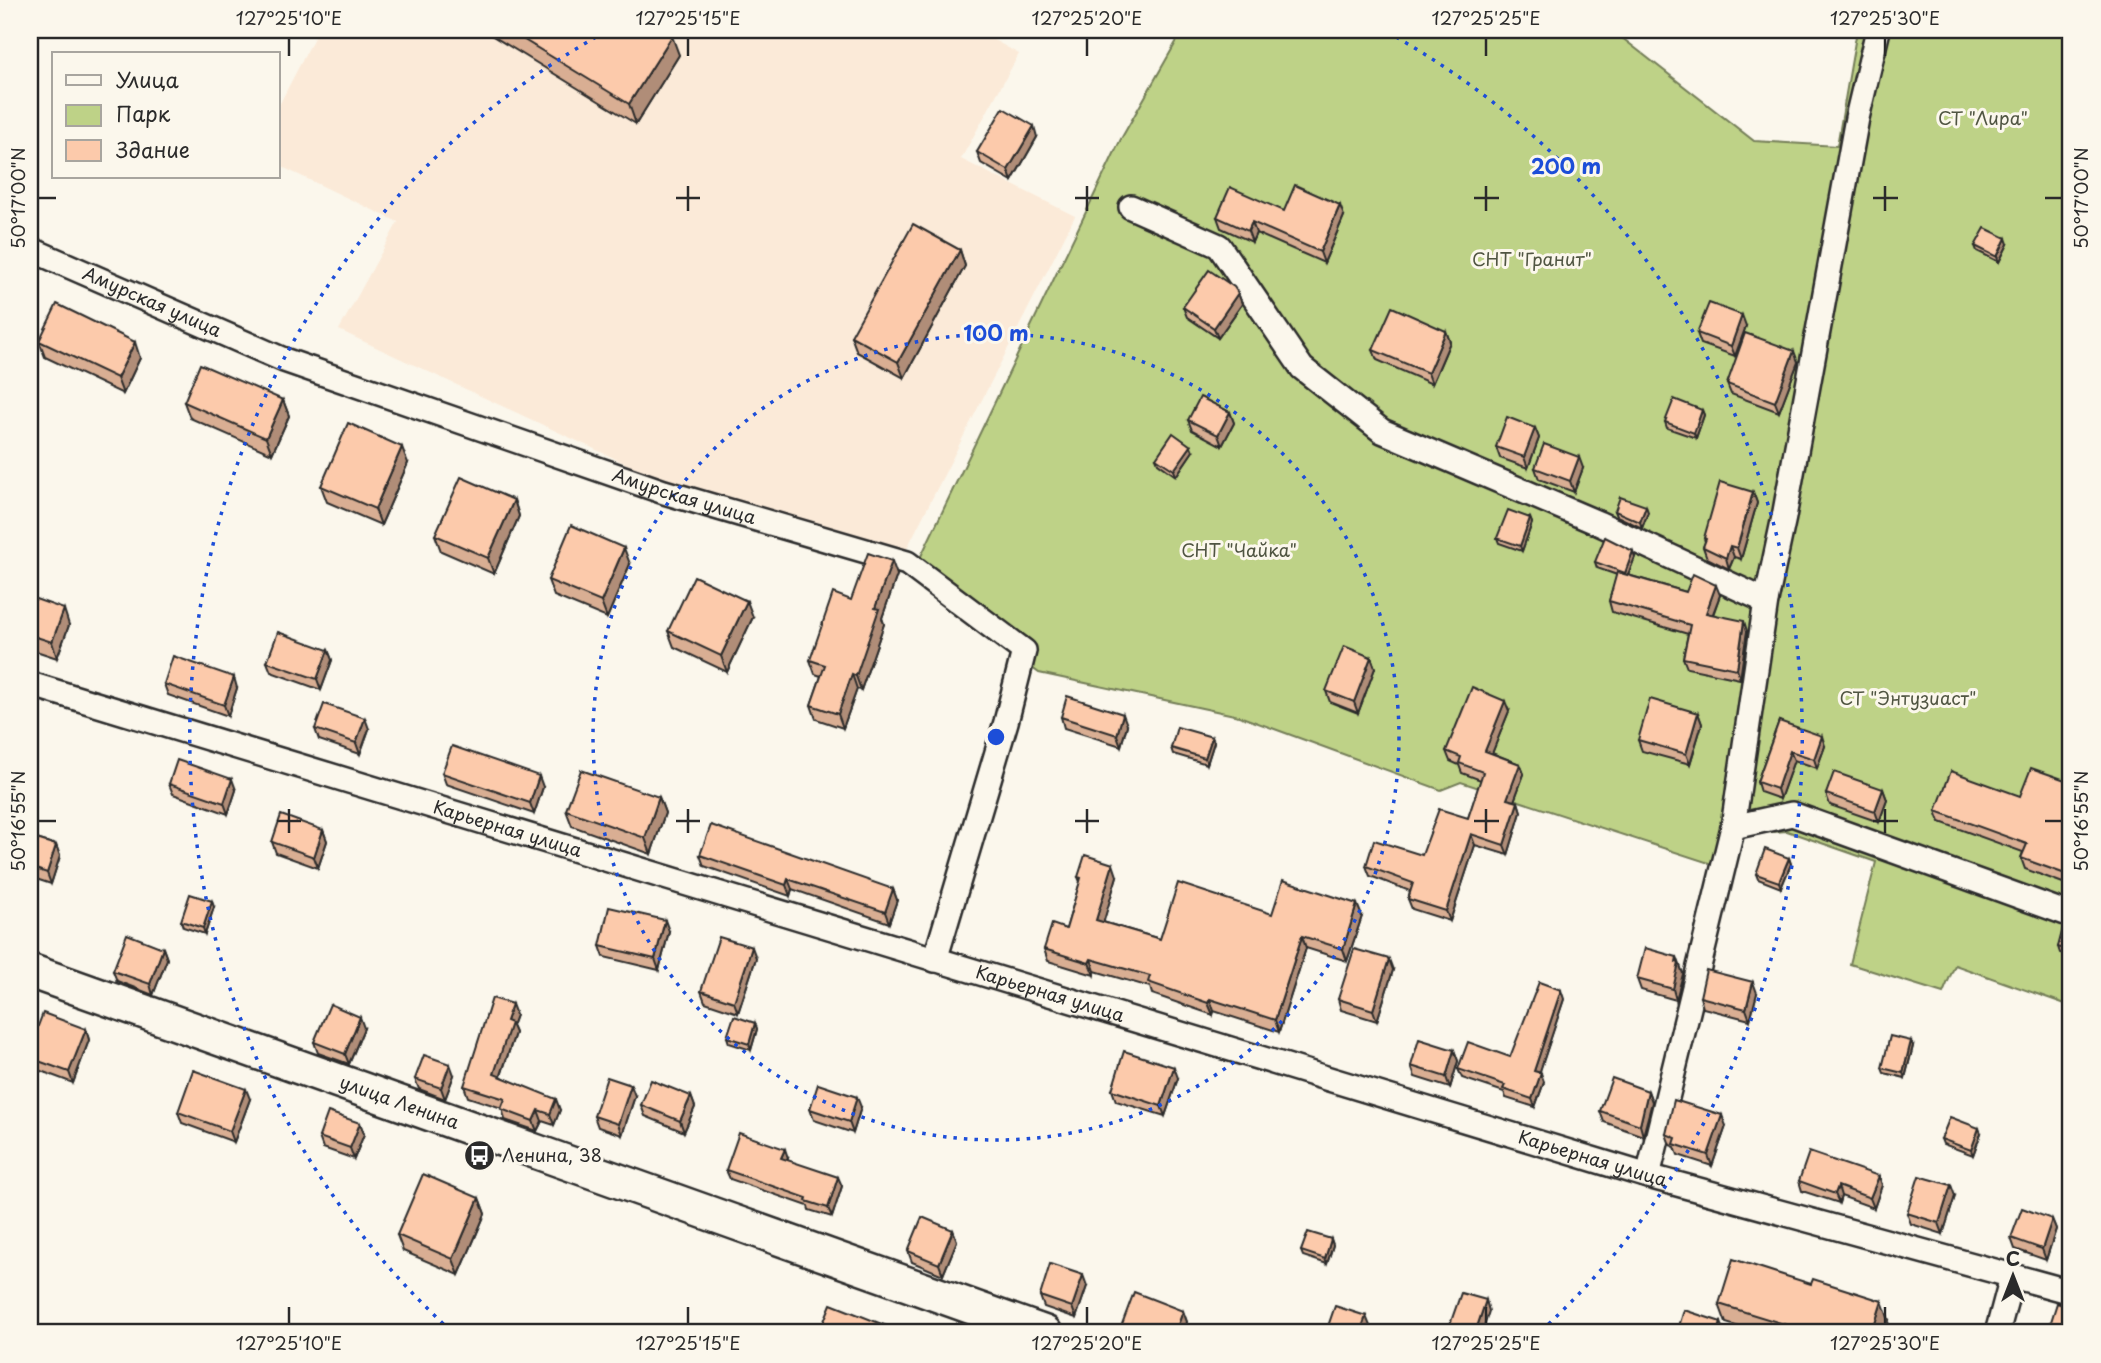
<svg xmlns="http://www.w3.org/2000/svg" width="2101" height="1363" viewBox="0 0 2101 1363" font-family="'Playpen Sans',sans-serif">
	<style>
		.built { fill: #fbead8 }
		.green { fill: #bed287; stroke: #747e59; stroke-width: 2 }
		.lines { fill: none; stroke-linecap: round; stroke-linejoin: round }
		.street-casing { stroke: #2b2b2b; stroke-width: 28 }
		.secondary-casing { stroke: #2b2b2b; stroke-width: 38 }
		.street { stroke: #fbf7ec; stroke-width: 23 }
		.secondary { stroke: #fbf7ec; stroke-width: 33 }
		.wall { fill: #d9ae93; stroke: #2b2b2b; stroke-width: 2 }
		.shaded-wall { fill: #b08d78; stroke: #2b2b2b; stroke-width: 2 }
		.building { fill: #fccaab; stroke: #2b2b2b; stroke-width: 2 }
		.ticks { fill: none; stroke: #2b2b2b; stroke-width: 2.5 }
		.ring { fill: none; stroke: #1d4ed8; stroke-width: 3.5; stroke-dasharray: 3.5 7 }
		.labels { text-anchor: middle; stroke-width: 6; stroke-linejoin: round; paint-order: stroke }
		.park-label { font-size: 18px; fill: #505542; stroke: #fbf7ec }
		.street-label { font-size: 18px; fill: #2b2b2b; stroke: #fbf7ec }
		.poi-label { font-size: 18px; fill: #2b2b2b; stroke: #fbf7ec; text-anchor: start }
		.centre { fill: #1d4ed8; stroke: #fbf7ec; stroke-width: 3.5 }
		.ring-label { font-size: 21px; text-anchor: middle; font-weight: bold; fill: #1d4ed8; stroke: #fbf7ec; stroke-width: 6; stroke-linejoin: round; paint-order: stroke }
		.neatline { fill: none; stroke: #2b2b2b; stroke-width: 2.5 }
		.ticks-label { font-size: 18px; text-anchor: middle; fill: #2b2b2b }
	</style>
	<rect width="100%" height="100%" fill="#fbf7ec"/>
	<filter id="ink" filterUnits="userSpaceOnUse"><feTurbulence type="fractalNoise" baseFrequency=".0143" numOctaves="2"/><feDisplacementMap in="SourceGraphic" scale="14" xChannelSelector="R" yChannelSelector="G"/><feConvolveMatrix kernelMatrix="1 2 1 2 8 2 1 2 1" color-interpolation-filters="sRGB"/></filter>
	<g filter="url(#ink)">
		<polygon class="built" points="318,30 976,30 1019,54 961,159 1075,216 906,550 646,473 339,330 398,222 278,165 278,107"/>
		<polygon class="green" points="1183,30 1612,30 1754,141 1837,146 1857,30 2071,30 2071,1006 1955,965 1943,993 1850,964 1876,862 1787,831 1758,833 1722,820 1712,864 1461,782 1441,790 1239,716 1039,673 911,577 1121,139"/>
		<g class="lines">
			<defs>
				<g id="street">
					<polyline points="1131,207 1219,246 1302,368 1382,431 1598,523 1766,601"/>
					<path id="s1" d="M 30,249 L 284,360 L 664,492 L 907,563 L 1024,651 L 1006,722 L 935,960"/>
					<path id="s2" d="M 30,684 L 1648,1176 L 2071,1292"/>
					<polyline points="1733,827 1792,814 2071,915"/>
					<polyline points="1648,1176 1733,827 1766,601 1784,517 1857,118 1878,30"/>
					<polyline points="1997,1333 2012,1277"/>
				</g>
				<g id="secondary">
					<path id="s3" d="M 30,971 L 1045,1333"/>
				</g>
			</defs>
			<use href="#street" class="street-casing"/>
			<use href="#secondary" class="secondary-casing"/>
			<use href="#street" class="street"/>
			<use href="#secondary" class="secondary"/>
		</g>
		<g class="wall">
			<polygon points="483,30 662,30 679,55 636,124"/>
			<polygon points="1037,137 1012,181 981,163 977,152"/>
			<polygon points="1284,211 1344,216 1324,263 1256,233 1252,242 1221,228 1217,217"/>
			<polygon points="2008,244 1999,262 1977,251 1975,246"/>
			<polygon points="960,250 965,266 904,378 857,352 851,336"/>
			<polygon points="1238,293 1242,304 1218,338 1187,317 1183,307"/>
			<polygon points="1746,326 1735,356 1701,344 1697,333"/>
			<polygon points="1446,331 1450,342 1432,384 1377,360 1373,350"/>
			<polygon points="39,341 140,358 123,394 45,357"/>
			<polygon points="1798,362 1779,412 1731,394 1727,384"/>
			<polygon points="283,400 289,416 272,454 190,418 184,402"/>
			<polygon points="1702,410 1704,415 1696,438 1667,428 1665,422"/>
			<polygon points="1230,412 1234,423 1222,446 1192,430 1188,420"/>
			<polygon points="1535,428 1539,438 1528,468 1500,458 1496,447"/>
			<polygon points="1193,451 1176,476 1158,463 1156,458"/>
			<polygon points="408,463 381,525 327,502 321,486"/>
			<polygon points="1535,468 1583,468 1574,492 1539,479"/>
			<polygon points="1753,492 1757,503 1741,559 1734,557 1729,569 1707,558 1703,547 1705,542 1704,538"/>
			<polygon points="514,500 519,516 494,574 441,551 435,535"/>
			<polygon points="1615,511 1648,512 1642,528 1617,516"/>
			<polygon points="1530,518 1532,523 1522,551 1499,543 1497,538"/>
			<polygon points="1635,557 1628,575 1686,592 1720,595 1713,615 1747,631 1740,679 1687,668 1683,658 1688,634 1612,612 1609,601 1617,575 1597,568 1595,562"/>
			<polygon points="630,564 607,618 554,596 548,580"/>
			<polygon points="897,575 882,618 884,624 861,690 857,689 843,728 816,719 811,705 821,676 815,674 810,660"/>
			<polygon points="30,597 69,625 57,658 30,649"/>
			<polygon points="753,617 727,672 674,647 668,631"/>
			<polygon points="328,650 332,660 321,690 271,672 267,662"/>
			<polygon points="1371,657 1375,668 1358,713 1330,702 1326,691"/>
			<polygon points="164,684 237,688 228,716 168,695"/>
			<polygon points="1509,711 1492,753 1520,764 1524,774 1514,801 1518,802 1521,812 1508,855 1475,845 1450,921 1412,909 1408,899 1410,891 1370,876 1366,866 1422,855 1468,818 1481,780 1462,773 1459,765 1450,761 1446,751"/>
			<polygon points="1698,713 1702,724 1690,764 1642,751 1638,740"/>
			<polygon points="1061,717 1127,725 1121,746 1064,728"/>
			<polygon points="1779,721 1825,746 1817,768 1794,760 1780,799 1760,792 1757,782"/>
			<polygon points="315,729 369,729 360,754 319,740"/>
			<polygon points="1212,737 1214,742 1207,764 1173,754 1171,748"/>
			<polygon points="442,773 543,787 534,814 446,784"/>
			<polygon points="2071,782 2071,886 2025,869 2021,858 2023,852 1940,822 1936,811 2020,796"/>
			<polygon points="169,784 236,790 228,814 173,794"/>
			<polygon points="1883,789 1887,800 1879,822 1830,805 1826,794"/>
			<polygon points="659,797 665,813 651,854 572,826 566,810"/>
			<polygon points="323,830 327,841 318,868 276,853 272,842"/>
			<polygon points="30,837 56,845 60,856 51,884 30,877"/>
			<polygon points="700,855 893,889 897,900 889,923 792,889 790,896 704,866"/>
			<polygon points="1789,858 1791,864 1781,888 1758,879 1756,874"/>
			<polygon points="1117,876 1103,922 1160,939 1272,914 1362,916 1347,961 1306,948 1279,1032 1214,1011 1213,1015 1152,994 1150,987 1095,971 1094,975 1048,961 1044,949 1066,929 1080,882 1078,877"/>
			<polygon points="214,907 205,934 183,927 181,921"/>
			<polygon points="2071,926 2071,956 2060,953 2058,947"/>
			<polygon points="669,931 659,970 604,957 600,946"/>
			<polygon points="163,948 167,959 153,995 117,981 113,971"/>
			<polygon points="1677,957 1683,974 1676,1000 1641,990 1637,979"/>
			<polygon points="756,958 738,1013 705,1002 701,991"/>
			<polygon points="1393,970 1377,1021 1341,1010 1338,999"/>
			<polygon points="1757,993 1750,1020 1703,1008 1700,997"/>
			<polygon points="1564,999 1539,1073 1544,1082 1535,1107 1506,1098 1504,1092 1462,1078 1458,1069 1510,1057"/>
			<polygon points="516,1015 512,1026 515,1033 501,1076 560,1110 554,1125 542,1121 537,1131 505,1120 502,1108 468,1097 464,1086"/>
			<polygon points="755,1023 757,1029 751,1050 729,1043 727,1037"/>
			<polygon points="364,1028 349,1064 318,1053 314,1042"/>
			<polygon points="86,1029 89,1040 73,1083 30,1067 30,1047"/>
			<polygon points="1913,1046 1905,1078 1884,1073 1882,1068"/>
			<polygon points="1454,1050 1458,1061 1450,1088 1415,1077 1411,1066"/>
			<polygon points="454,1075 445,1099 419,1089 415,1079"/>
			<polygon points="1178,1078 1165,1116 1116,1101 1112,1090"/>
			<polygon points="1648,1091 1652,1102 1643,1136 1604,1122 1600,1111"/>
			<polygon points="635,1096 622,1135 598,1127 594,1116"/>
			<polygon points="691,1096 695,1107 684,1132 645,1116 641,1105"/>
			<polygon points="250,1099 234,1142 182,1123 178,1112"/>
			<polygon points="861,1107 853,1133 814,1120 810,1109"/>
			<polygon points="360,1123 364,1134 354,1159 323,1148 319,1137"/>
			<polygon points="1726,1126 1712,1166 1678,1155 1675,1147 1670,1145 1666,1134"/>
			<polygon points="1981,1133 1973,1155 1943,1144 1941,1139"/>
			<polygon points="788,1158 787,1160 842,1186 832,1217 809,1210 808,1206 730,1179 726,1170"/>
			<polygon points="1879,1176 1882,1185 1874,1208 1841,1196 1839,1203 1802,1191 1799,1181"/>
			<polygon points="1955,1196 1943,1234 1911,1224 1907,1213"/>
			<polygon points="479,1198 485,1214 459,1275 403,1251 397,1235"/>
			<polygon points="2052,1219 2056,1229 2046,1260 2015,1249 2011,1238"/>
			<polygon points="953,1230 957,1241 943,1275 912,1262 908,1251"/>
			<polygon points="1331,1239 1333,1245 1327,1264 1303,1256 1301,1251"/>
			<polygon points="1087,1286 1076,1318 1044,1307 1040,1296"/>
			<polygon points="1719,1304 1889,1320 1885,1333 1759,1333 1726,1323"/>
			<polygon points="1183,1311 1187,1322 1183,1333 1123,1333 1121,1327"/>
		</g>
		<g class="shaded-wall">
			<polygon points="672,36 679,55 636,124 629,104"/>
			<polygon points="1034,126 1037,137 1012,181 1008,170"/>
			<polygon points="1340,205 1344,216 1324,263 1320,252"/>
			<polygon points="1252,222 1256,233 1252,242 1248,231"/>
			<polygon points="2006,238 2008,244 1999,262 1997,257"/>
			<polygon points="960,250 965,266 904,378 898,362"/>
			<polygon points="1238,293 1242,304 1218,338 1214,328"/>
			<polygon points="1742,315 1746,326 1735,356 1731,346"/>
			<polygon points="1446,331 1450,342 1432,384 1428,373"/>
			<polygon points="135,342 140,358 123,394 117,378"/>
			<polygon points="1794,351 1798,362 1779,412 1775,402"/>
			<polygon points="283,400 289,416 272,454 266,438"/>
			<polygon points="1702,410 1704,415 1696,438 1694,433"/>
			<polygon points="1230,412 1234,423 1222,446 1218,435"/>
			<polygon points="1535,428 1539,438 1528,468 1524,457"/>
			<polygon points="1191,446 1193,451 1176,476 1174,470"/>
			<polygon points="402,447 408,463 381,525 375,509"/>
			<polygon points="1579,457 1583,468 1574,492 1570,481"/>
			<polygon points="1753,492 1757,503 1741,559 1737,548"/>
			<polygon points="514,500 519,516 494,574 488,558"/>
			<polygon points="1646,506 1648,512 1642,528 1640,522"/>
			<polygon points="1530,518 1532,523 1522,551 1520,546"/>
			<polygon points="1730,546 1734,557 1729,569 1726,558"/>
			<polygon points="624,548 630,564 607,618 601,602"/>
			<polygon points="1633,551 1635,557 1627,578 1625,573"/>
			<polygon points="892,561 897,575 882,618 884,624 861,690 856,676 875,608"/>
			<polygon points="1716,585 1720,595 1709,624 1706,613"/>
			<polygon points="747,601 753,617 727,672 721,656"/>
			<polygon points="64,609 69,625 57,658 52,642"/>
			<polygon points="1744,621 1747,631 1740,679 1737,669"/>
			<polygon points="328,650 332,660 321,690 317,679"/>
			<polygon points="1371,657 1375,668 1358,713 1354,702"/>
			<polygon points="852,674 857,689 843,728 838,714"/>
			<polygon points="234,677 237,688 228,716 224,705"/>
			<polygon points="1505,701 1509,711 1489,761 1485,751"/>
			<polygon points="1698,713 1702,724 1690,764 1686,754"/>
			<polygon points="1123,714 1127,725 1121,746 1117,735"/>
			<polygon points="365,718 369,729 360,754 356,743"/>
			<polygon points="1822,736 1825,746 1817,768 1814,759"/>
			<polygon points="1212,737 1214,742 1207,764 1205,758"/>
			<polygon points="1790,751 1794,760 1780,799 1777,789"/>
			<polygon points="1520,764 1524,774 1511,809 1507,799"/>
			<polygon points="539,776 543,787 534,814 530,803"/>
			<polygon points="232,779 236,790 228,814 224,803"/>
			<polygon points="1883,789 1887,800 1879,822 1875,811"/>
			<polygon points="659,797 665,813 651,854 645,838"/>
			<polygon points="1518,802 1521,812 1508,855 1504,845"/>
			<polygon points="323,830 327,841 318,868 314,857"/>
			<polygon points="1471,834 1475,845 1450,921 1446,911"/>
			<polygon points="56,845 60,856 51,884 47,873"/>
			<polygon points="1789,858 1791,864 1781,888 1779,882"/>
			<polygon points="1113,864 1117,876 1101,931 1096,920"/>
			<polygon points="788,879 792,889 790,896 786,885"/>
			<polygon points="893,889 897,900 889,923 885,912"/>
			<polygon points="212,901 214,907 205,934 203,928"/>
			<polygon points="1357,904 1362,916 1347,961 1343,949"/>
			<polygon points="665,920 669,931 659,970 655,959"/>
			<polygon points="1302,936 1306,948 1279,1032 1275,1020"/>
			<polygon points="752,947 756,958 738,1013 734,1002"/>
			<polygon points="163,948 167,959 153,995 150,984"/>
			<polygon points="1677,957 1683,974 1676,1000 1673,989"/>
			<polygon points="1091,959 1095,971 1094,975 1089,963"/>
			<polygon points="1389,959 1393,970 1377,1021 1373,1010"/>
			<polygon points="1753,982 1757,993 1750,1020 1746,1009"/>
			<polygon points="1561,990 1564,999 1537,1080 1534,1071"/>
			<polygon points="1210,999 1214,1011 1213,1015 1208,1003"/>
			<polygon points="512,1004 516,1015 512,1026 515,1033 498,1084 494,1074 506,1021"/>
			<polygon points="360,1017 364,1028 349,1064 345,1054"/>
			<polygon points="755,1023 757,1029 751,1050 749,1044"/>
			<polygon points="86,1029 89,1040 73,1083 69,1072"/>
			<polygon points="1911,1041 1913,1046 1905,1078 1903,1073"/>
			<polygon points="1454,1050 1458,1061 1450,1088 1446,1077"/>
			<polygon points="450,1064 454,1075 445,1099 441,1088"/>
			<polygon points="1174,1067 1178,1078 1165,1116 1161,1106"/>
			<polygon points="1541,1073 1544,1082 1535,1107 1532,1099"/>
			<polygon points="631,1085 635,1096 622,1135 618,1124"/>
			<polygon points="246,1089 250,1099 234,1142 230,1131"/>
			<polygon points="1648,1091 1652,1102 1643,1136 1640,1125"/>
			<polygon points="691,1096 695,1107 684,1132 680,1121"/>
			<polygon points="857,1097 861,1107 853,1133 849,1122"/>
			<polygon points="556,1099 560,1110 554,1125 550,1114"/>
			<polygon points="538,1110 542,1121 537,1131 533,1121"/>
			<polygon points="1722,1115 1726,1126 1712,1166 1708,1155"/>
			<polygon points="360,1123 364,1134 354,1159 350,1148"/>
			<polygon points="1979,1128 1981,1133 1973,1155 1971,1150"/>
			<polygon points="785,1149 788,1158 785,1168 781,1158"/>
			<polygon points="1879,1176 1882,1185 1874,1208 1870,1198"/>
			<polygon points="838,1177 842,1186 832,1217 828,1208"/>
			<polygon points="1951,1185 1955,1196 1943,1234 1939,1223"/>
			<polygon points="1838,1186 1841,1196 1839,1203 1835,1194"/>
			<polygon points="479,1198 485,1214 459,1275 453,1259"/>
			<polygon points="2052,1219 2056,1229 2046,1260 2042,1249"/>
			<polygon points="953,1230 957,1241 943,1275 939,1264"/>
			<polygon points="1331,1239 1333,1245 1327,1264 1325,1259"/>
			<polygon points="1083,1275 1087,1286 1076,1318 1072,1307"/>
			<polygon points="1486,1300 1489,1311 1482,1333 1475,1333"/>
			<polygon points="1882,1301 1889,1320 1885,1333 1872,1333"/>
			<polygon points="1183,1311 1187,1322 1183,1333 1175,1333"/>
			<polygon points="1366,1316 1370,1326 1367,1333 1360,1333"/>
			<polygon points="1721,1322 1725,1333 1718,1333"/>
		</g>
		<g class="building">
			<polygon points="508,30 662,30 672,36 629,104"/>
			<polygon points="1003,108 1034,126 1008,170 977,152"/>
			<polygon points="1295,185 1340,205 1320,252 1252,222 1248,231 1217,217 1230,187 1284,211"/>
			<polygon points="913,224 960,250 898,362 851,336"/>
			<polygon points="1985,228 2006,238 1997,257 1975,246"/>
			<polygon points="1209,270 1234,287 1238,293 1214,328 1183,307"/>
			<polygon points="1709,303 1742,315 1731,346 1697,333"/>
			<polygon points="57,304 135,342 117,378 39,341"/>
			<polygon points="1392,307 1446,331 1428,373 1373,350"/>
			<polygon points="1745,333 1794,351 1775,402 1727,384"/>
			<polygon points="200,364 283,400 266,438 184,402"/>
			<polygon points="1200,397 1230,412 1218,435 1188,420"/>
			<polygon points="1674,399 1702,410 1694,433 1665,422"/>
			<polygon points="1507,417 1535,428 1524,457 1496,447"/>
			<polygon points="348,423 402,447 375,509 321,486"/>
			<polygon points="1173,433 1191,446 1174,470 1156,458"/>
			<polygon points="1544,444 1579,457 1570,481 1535,468"/>
			<polygon points="461,477 514,500 488,558 435,535"/>
			<polygon points="1720,482 1753,492 1737,548 1730,546 1726,558 1703,547 1706,539 1704,538"/>
			<polygon points="1620,497 1646,506 1640,522 1615,511"/>
			<polygon points="1508,510 1530,518 1520,546 1497,538"/>
			<polygon points="571,525 624,548 601,602 548,580"/>
			<polygon points="1605,537 1633,551 1625,573 1595,562"/>
			<polygon points="868,553 892,561 875,608 879,609 856,676 852,674 838,714 811,705 825,665 810,660 833,593 851,600"/>
			<polygon points="1617,572 1686,592 1693,574 1716,585 1706,613 1744,621 1737,669 1683,658 1690,625 1609,601"/>
			<polygon points="694,576 747,601 721,656 668,631"/>
			<polygon points="30,597 64,609 52,642 30,635"/>
			<polygon points="278,632 328,650 317,679 267,662"/>
			<polygon points="1344,646 1371,657 1354,702 1326,691"/>
			<polygon points="173,656 234,677 224,705 164,684"/>
			<polygon points="1472,687 1505,701 1485,751 1520,764 1507,799 1518,802 1504,845 1471,834 1446,911 1408,899 1413,883 1366,866 1374,840 1422,855 1439,809 1468,818 1483,772 1459,763 1461,757 1446,751"/>
			<polygon points="1067,696 1123,714 1117,735 1061,717"/>
			<polygon points="1650,699 1698,713 1686,754 1638,740"/>
			<polygon points="324,704 365,718 356,743 315,729"/>
			<polygon points="1779,721 1822,736 1814,759 1790,751 1777,789 1757,782"/>
			<polygon points="1177,727 1212,737 1205,758 1171,748"/>
			<polygon points="452,746 539,776 530,803 442,773"/>
			<polygon points="177,760 232,779 224,803 169,784"/>
			<polygon points="2031,768 2071,782 2071,876 2021,858 2027,844 1936,811 1951,771 2020,796"/>
			<polygon points="581,770 659,797 645,838 566,810"/>
			<polygon points="1834,772 1883,789 1875,811 1826,794"/>
			<polygon points="281,815 323,830 314,857 272,842"/>
			<polygon points="711,825 893,889 885,912 788,879 786,885 700,855"/>
			<polygon points="30,837 56,845 47,873 30,867"/>
			<polygon points="1765,849 1789,858 1779,882 1756,874"/>
			<polygon points="1085,855 1113,864 1096,920 1160,939 1178,883 1272,914 1283,880 1357,904 1343,949 1302,936 1275,1020 1210,999 1208,1003 1148,982 1150,976 1091,959 1089,963 1044,949 1052,924 1066,929 1081,878 1078,877"/>
			<polygon points="190,894 212,901 203,928 181,921"/>
			<polygon points="609,907 665,920 655,959 600,946"/>
			<polygon points="2064,924 2071,926 2071,951 2058,947"/>
			<polygon points="127,934 163,948 150,984 113,971"/>
			<polygon points="719,937 752,947 734,1002 701,991"/>
			<polygon points="1645,948 1677,957 1676,962 1679,963 1673,989 1637,979"/>
			<polygon points="1354,949 1389,959 1373,1010 1338,999"/>
			<polygon points="1706,970 1753,982 1746,1009 1700,997"/>
			<polygon points="1539,982 1561,990 1534,1071 1541,1073 1532,1099 1503,1089 1505,1085 1458,1069 1468,1042 1510,1057"/>
			<polygon points="492,998 512,1004 506,1021 511,1023 494,1074 556,1099 550,1114 538,1110 533,1121 501,1109 505,1099 464,1086"/>
			<polygon points="330,1004 360,1017 345,1054 314,1042"/>
			<polygon points="43,1013 86,1029 69,1072 30,1058 30,1047"/>
			<polygon points="734,1016 755,1023 749,1044 727,1037"/>
			<polygon points="1890,1036 1911,1041 1903,1073 1882,1068"/>
			<polygon points="1419,1039 1454,1050 1446,1077 1411,1066"/>
			<polygon points="1124,1051 1174,1067 1161,1106 1112,1090"/>
			<polygon points="424,1055 450,1064 441,1088 415,1079"/>
			<polygon points="193,1070 246,1089 230,1131 178,1112"/>
			<polygon points="607,1077 631,1085 618,1124 594,1116"/>
			<polygon points="1612,1078 1648,1091 1640,1125 1600,1111"/>
			<polygon points="651,1080 691,1096 680,1121 641,1105"/>
			<polygon points="818,1084 857,1097 849,1122 810,1109"/>
			<polygon points="1674,1100 1722,1115 1708,1155 1674,1144 1676,1138 1666,1134"/>
			<polygon points="328,1112 360,1123 350,1148 319,1137"/>
			<polygon points="1950,1117 1979,1128 1971,1150 1941,1139"/>
			<polygon points="739,1133 785,1149 781,1158 838,1177 828,1208 806,1201 807,1198 726,1170"/>
			<polygon points="1809,1152 1879,1176 1870,1198 1838,1186 1835,1194 1799,1181"/>
			<polygon points="423,1174 479,1198 453,1259 397,1235"/>
			<polygon points="1919,1176 1951,1185 1939,1223 1907,1213"/>
			<polygon points="2022,1208 2052,1219 2042,1249 2011,1238"/>
			<polygon points="922,1217 953,1230 939,1264 908,1251"/>
			<polygon points="1308,1232 1331,1239 1325,1259 1301,1251"/>
			<polygon points="1733,1259 1811,1284 1813,1279 1882,1301 1872,1333 1795,1333 1797,1328 1719,1304"/>
			<polygon points="1050,1264 1083,1275 1072,1307 1040,1296"/>
			<polygon points="1134,1292 1183,1311 1175,1333 1138,1333 1121,1327"/>
			<polygon points="1461,1293 1486,1300 1475,1333 1447,1333"/>
			<polygon points="2057,1303 2071,1308 2071,1333 2055,1333 2048,1331"/>
			<polygon points="831,1304 892,1328 890,1333 819,1333"/>
			<polygon points="1335,1306 1366,1316 1360,1333 1331,1333 1326,1332"/>
			<polygon points="1684,1310 1721,1322 1718,1333 1677,1333"/>
		</g>
	</g>
	<path class="ticks" d="M 289,38 L 289,56M 688,38 L 688,56M 1087,38 L 1087,56M 1486,38 L 1486,56M 1885,38 L 1885,56M 688,186 L 688,211M 1087,186 L 1087,211M 1486,186 L 1486,211M 1885,186 L 1885,211M 38,198 L 56,198M 676,198 L 700,198M 1075,198 L 1099,198M 1474,198 L 1499,198M 1873,198 L 1898,198M 2045,198 L 2062,198M 289,809 L 289,833M 688,809 L 688,833M 1087,809 L 1087,833M 1486,809 L 1486,833M 1885,809 L 1885,833M 38,821 L 56,821M 277,821 L 301,821M 676,821 L 700,821M 1075,821 L 1099,821M 1474,821 L 1499,821M 1873,821 L 1898,821M 2045,821 L 2062,821M 289,1307 L 289,1324M 688,1307 L 688,1324M 1087,1307 L 1087,1324M 1486,1307 L 1486,1324M 1885,1307 L 1885,1324"/>
	<g class="ring">
		<circle cx="996" cy="737" r="403"/>
		<path d="M451 1331A806 806 0 0 1 605 32M1387 32A806 806 0 0 1 1541 1331"/>
	</g>
	<defs>
		<symbol id="bus-disc" viewBox="-11 -11 22 22"><circle r="9.5" fill="#2b2b2b" stroke="#fbf7ec"/><path d="M-5-6H5V4H4V6H2V4H-2V6H-4V4H-5ZM-3.5-4V0h7V-4ZM-3.5 1.2v1.5H-2V1.2ZM2 1.2v1.5H3.5V1.2Z" fill="#fff"/></symbol>
	</defs>
	<g fill-rule="evenodd">
		<use href="#bus-disc" x="462" y="1138" width="35" height="35"/>
	</g>
	<g class="labels">
		<g class="park-label">
			<text x="1983" y="125">СТ "Лира"</text>
			<text x="1532" y="266">СНТ "Гранит"</text>
			<text x="1239" y="557">СНТ "Чайка"</text>
			<text x="1908" y="705">СТ "Энтузиаст"</text>
		</g>
		<g class="street-label">
			<text dy="6" stroke="none"><textPath href="#s1" startOffset="133">Амурская улица</textPath></text>
			<text dy="6" stroke="none"><textPath href="#s1" startOffset="700">Амурская улица</textPath></text>
			<text dy="6" stroke="none"><textPath href="#s2" startOffset="499">Карьерная улица</textPath></text>
			<text dy="6" stroke="none"><textPath href="#s2" startOffset="1066">Карьерная улица</textPath></text>
			<text dy="6" stroke="none"><textPath href="#s3" startOffset="392">улица Ленина</textPath></text>
			<text dy="6" stroke="none"><textPath href="#s2" startOffset="1633">Карьерная улица</textPath></text>
		</g>
		<g class="poi-label">
			<text x="502" y="1162">Ленина, 38</text>
		</g>
	</g>
	<circle cx="996" cy="737" r="10" class="centre"/>
	<g class="ring-label">
		<text x="1566" y="174">200 m</text>
		<text x="996" y="341">100 m</text>
	</g>
	<rect width="2101" height="1363" fill="none" stroke="#fbf7ec" stroke-width="77"/>
	<rect x="52" y="52" width="228" height="126" fill="#fbf7ec" stroke="#a8a59f" stroke-width="2"/>
	<rect x="66" y="75" width="35" height="10" fill="#fbf7ec" stroke="#a8a59f" stroke-width="2"/>
	<text x="116" y="88" font-size="21" fill="#2b2b2b">Улица</text>
	<rect x="66" y="105" width="35" height="21" fill="#bed287" stroke="#a8a59f" stroke-width="2"/>
	<text x="116" y="122" font-size="21" fill="#2b2b2b">Парк</text>
	<rect x="66" y="140" width="35" height="21" fill="#fccaab" stroke="#a8a59f" stroke-width="2"/>
	<text x="116" y="158" font-size="21" fill="#2b2b2b">Здание</text>
	<g transform="translate(2013 1276)" stroke="#fbf7ec" stroke-width="5" paint-order="stroke">
	<path d="M0-5L12 26L0 18L-12 26Z" fill="#2b2b2b"/>
	<text y="-10" font-size="19" font-weight="bold" text-anchor="middle" fill="#2b2b2b">С</text>
	</g>
	<rect x="38" y="38" width="2024" height="1286" class="neatline"/>
	<g class="ticks-label">
		<text x="289" y="25">127°25'10"E</text>
		<text x="688" y="25">127°25'15"E</text>
		<text x="1087" y="25">127°25'20"E</text>
		<text x="1486" y="25">127°25'25"E</text>
		<text x="1885" y="25">127°25'30"E</text>
		<text transform="translate(19 198) rotate(-90)" y="6">50°17'00"N</text>
		<text transform="translate(2082 198) rotate(-90)" y="6">50°17'00"N</text>
		<text transform="translate(19 821) rotate(-90)" y="6">50°16'55"N</text>
		<text transform="translate(2082 821) rotate(-90)" y="6">50°16'55"N</text>
		<text x="289" y="1350">127°25'10"E</text>
		<text x="688" y="1350">127°25'15"E</text>
		<text x="1087" y="1350">127°25'20"E</text>
		<text x="1486" y="1350">127°25'25"E</text>
		<text x="1885" y="1350">127°25'30"E</text>
	</g>
</svg>
